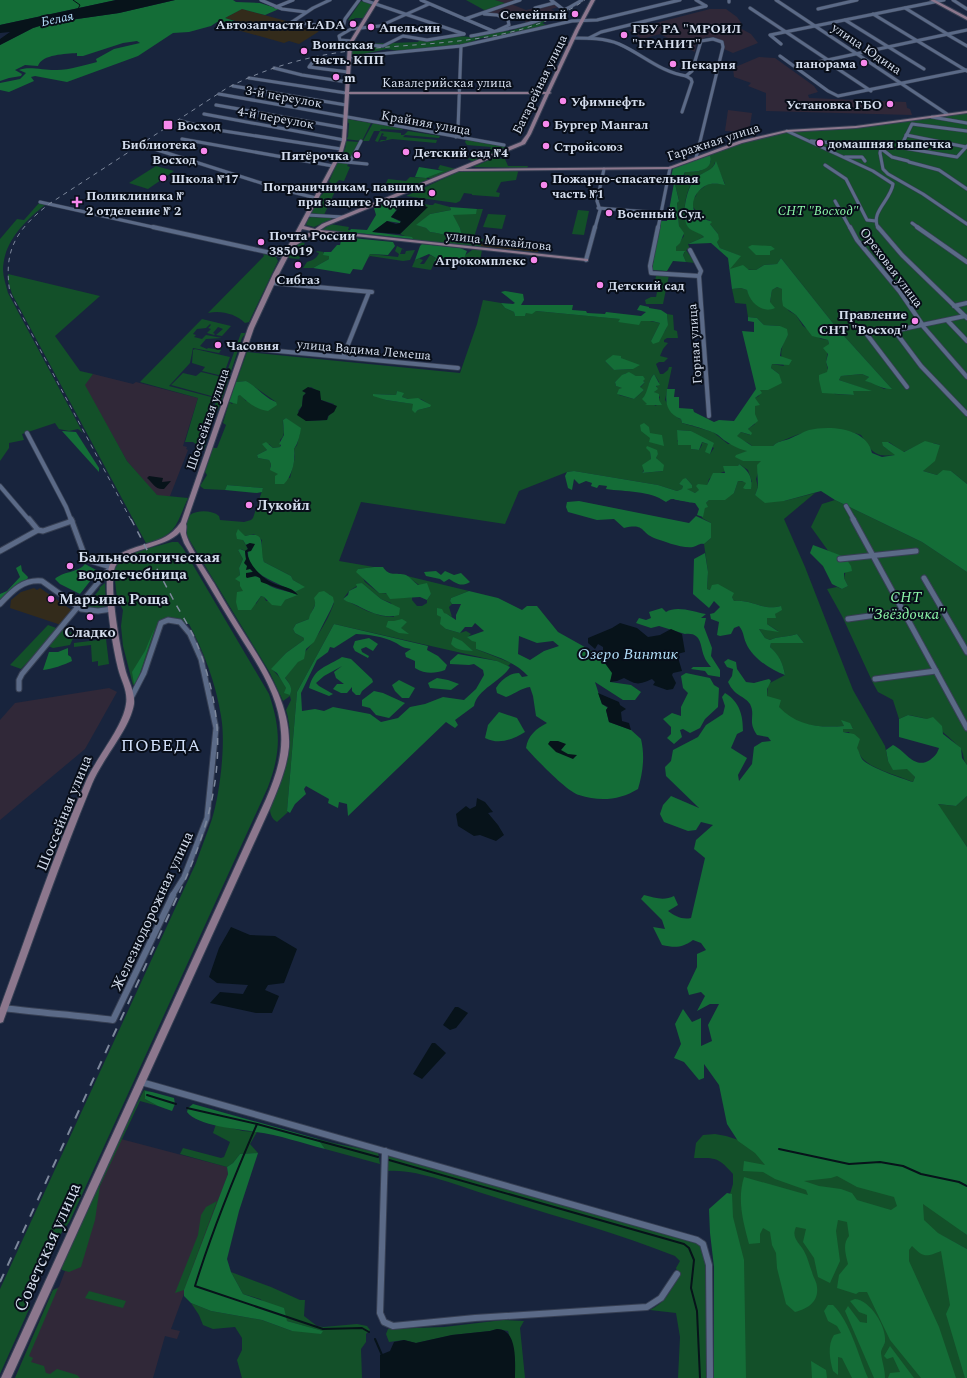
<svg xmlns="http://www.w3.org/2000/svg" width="967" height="1378" viewBox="0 0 967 1378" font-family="Spectral,serif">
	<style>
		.commercial { fill: #332b1b }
		.industrial { fill: #302838 }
		.green { fill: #135029; fill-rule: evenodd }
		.forest { fill: #146d37; fill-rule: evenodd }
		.water { fill: #07131a }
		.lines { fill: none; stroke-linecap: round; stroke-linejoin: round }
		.stream-far1 { stroke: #07131a; stroke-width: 1 }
		.stream { stroke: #07131a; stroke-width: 2 }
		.street-far3-casing { stroke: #363f53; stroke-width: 4 }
		.street-far2-casing { stroke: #363f53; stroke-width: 5.5 }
		.street-far1-casing { stroke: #363f53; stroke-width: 7 }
		.street-casing { stroke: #363f53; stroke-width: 8 }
		.secondary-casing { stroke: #363f53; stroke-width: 2 }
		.street-far3 { stroke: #5b6a87; stroke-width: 3 }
		.street-far2 { stroke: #5b6a87; stroke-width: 4 }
		.street-far1 { stroke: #5b6a87; stroke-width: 5 }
		.street { stroke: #5b6a87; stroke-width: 6 }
		.secondary { fill: #8c778d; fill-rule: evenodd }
		.rail-far2 { stroke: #7d889c; stroke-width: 1; stroke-dasharray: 4.5 4.5; stroke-linecap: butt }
		.rail-far1 { stroke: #7d889c; stroke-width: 1.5; stroke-dasharray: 7 7; stroke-linecap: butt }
		.rail { stroke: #7d889c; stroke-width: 2; stroke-dasharray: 9 9; stroke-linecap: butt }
		.poi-dot { fill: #f788ec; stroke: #080e19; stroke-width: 1.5 }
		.labels { text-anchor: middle; stroke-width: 4; stroke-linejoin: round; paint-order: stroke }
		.far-poi-label { font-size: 13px; font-weight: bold; fill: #d4dded; stroke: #080e19; text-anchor: start }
		.far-water-label { font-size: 13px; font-style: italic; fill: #b3dffa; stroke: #080e19 }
		.far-street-label { font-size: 13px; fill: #d4dded; stroke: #080e19 }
		.far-park-label { font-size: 13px; font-style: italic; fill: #8df8aa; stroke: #080e19 }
		.poi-label { font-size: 15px; font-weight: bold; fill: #d4dded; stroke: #080e19; text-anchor: start }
		.park-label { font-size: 15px; font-style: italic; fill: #8df8aa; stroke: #080e19 }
		.street-label { font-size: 15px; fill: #d4dded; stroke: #080e19 }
		.water-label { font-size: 16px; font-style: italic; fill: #b3dffa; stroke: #080e19 }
		.quarter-label { font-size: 17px; letter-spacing: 1px; fill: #d2e0fa; stroke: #080e19 }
		.near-street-label { font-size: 18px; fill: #d4dded; stroke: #080e19 }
	</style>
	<rect width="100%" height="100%" fill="#18243d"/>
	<g class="commercial">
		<polygon points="242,9 290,22 289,23 309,29 311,27 321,28 318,32 299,44 289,41 284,43 234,29 243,23 225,18"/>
		<polygon points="482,243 497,243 539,247 538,252 478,246"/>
		<polygon points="34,588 37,590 40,588 73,611 61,625 10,608 11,600 21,592"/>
	</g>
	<g class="industrial">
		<polygon points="495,0 520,0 511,4 526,10 555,3 559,7 551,9 558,13 531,24 520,19 504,19 486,13 507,4"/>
		<polygon points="710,9 726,9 737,17 742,24 738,27 751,34 758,43 733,53 724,49 723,42 716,38 706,37 696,44 695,52 660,34 642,39 628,30"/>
		<polygon points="759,57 775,58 814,86 818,92 808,95 809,98 906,102 907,108 910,109 912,115 766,111 766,93 748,86 751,83 734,77 733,68"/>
		<polygon points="728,110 752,113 749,132 725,131"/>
		<polygon points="93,374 133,384 136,382 198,398 183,446 187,447 186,449 188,450 170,496 157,496 127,461 84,385"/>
		<polygon points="109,688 117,692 85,749 0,820 0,720 15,703"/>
		<polygon points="121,1139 227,1167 228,1174 171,1329 180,1331 177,1339 165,1336 153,1378 15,1378 53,1290 59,1287 65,1271 64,1265"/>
	</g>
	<g class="green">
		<polygon points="466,0 495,0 508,4 486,11"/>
		<path d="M 583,0 L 584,0 L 565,12 L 542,23 L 546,25 L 503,36 L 482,38 L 462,45 L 398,51 L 387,49 L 368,53 L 368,54 L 351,56 L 352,45 C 361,46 371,47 381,47 L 363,44 L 386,43 L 385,46 L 392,43 L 418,42 L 420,40 L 440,40 L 457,36 L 471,37 L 492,32 L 510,31 L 543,21 L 568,9 Z"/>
		<polygon points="361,1 372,4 364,18 355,18 352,21 348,20"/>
		<path d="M 967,112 L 967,484 L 951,471 L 937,475 L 923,471 L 940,445 C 924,439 918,446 903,452 L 889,442 L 883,446 L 896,455 C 874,457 873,453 861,435 C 833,427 817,427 789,438 C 783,441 778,441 773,446 L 752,446 C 747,441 741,441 736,436 L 741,432 L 750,435 L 748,429 L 755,424 L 755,398 L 759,396 L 760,390 L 779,374 L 771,368 L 772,364 L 784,366 C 779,353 781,347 788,335 L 780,326 L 764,325 L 757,318 L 748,317 L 746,304 L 735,303 L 732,289 L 741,288 L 747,290 L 751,298 L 756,303 L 770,302 L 772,290 L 777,287 L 783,289 L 782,300 L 789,311 L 796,315 L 803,326 L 821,339 L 828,340 L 829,344 L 826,362 L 834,394 L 854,395 L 852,391 L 870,391 L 839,380 L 841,376 L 862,374 L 869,377 L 866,381 L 873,383 L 884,389 L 891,388 L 836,327 L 781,258 L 777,264 L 764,265 L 756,270 L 729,269 L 740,256 L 720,248 L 717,242 L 718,234 L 710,224 L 710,220 L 703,219 L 693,207 L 692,200 L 696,196 L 697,192 L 708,184 L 725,184 L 715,162 C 713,171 703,172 697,177 C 687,184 682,209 686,220 C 690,228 698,231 704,237 L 688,244 L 690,249 L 686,250 L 695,263 L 686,262 L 683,255 L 685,252 L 676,252 L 676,247 L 684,236 L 679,226 L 677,203 L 679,200 L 675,184 L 684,176 L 685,172 C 696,172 706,172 711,161 L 705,156 L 755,137 L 794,130 L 856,127 Z"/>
		<polygon points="347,119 371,123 362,141 345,139 348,137 349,123 346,122"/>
		<polygon points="373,123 403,129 402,130 381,129 380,131 374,131 369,141 363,141"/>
		<polygon points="408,131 440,136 439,138 405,135 403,137 437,140 436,143 392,139 379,142 381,140 386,140 387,137 382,136 384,134 382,133 378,142 375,141 380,131 401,133 401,135 404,135"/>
		<polygon points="466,140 507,147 474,162 463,157 472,159 494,151 490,149 491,147 467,145 465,142"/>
		<polygon points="345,141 360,142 349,162 341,161 346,145 344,145"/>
		<polygon points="494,158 505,159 508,166 528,166 527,168 473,167"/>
		<polygon points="337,162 349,163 347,166 350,167 344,181 339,180 335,184 329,182"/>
		<polygon points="440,165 456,169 435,178 426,178 429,180 415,186 411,184 395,190 383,189 388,179 406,181 410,177 426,178 443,171 438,169"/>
		<polygon points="156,166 174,171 148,189 129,183"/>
		<polygon points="460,171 517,170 518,172 516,180 501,182 496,192 500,193 499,197 472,195 472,194 464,193 460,201 456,203 406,196"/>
		<polygon points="328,185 337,187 324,215 311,213 318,196 322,195"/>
		<path d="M 404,200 L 430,205 L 433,205 L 435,203 L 450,207 L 451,210 L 430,214 L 417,225 L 426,228 L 430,232 C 441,233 451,238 462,236 L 460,228 L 452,215 L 476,212 L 477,209 L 483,209 L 474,237 L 483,239 L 480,248 L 403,239 L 412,239 L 400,234 L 427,207 L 403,203 Z"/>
		<path d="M 39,203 L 45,205 C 25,221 4,241 3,269 C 3,277 6,285 8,293 L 83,433 L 78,429 L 69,431 L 59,429 L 55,423 L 22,434 L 24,440 L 9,443 L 9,448 L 0,461 L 0,239 L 17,219 L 24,220 Z"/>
		<polygon points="578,210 589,211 584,235 572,234"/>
		<polygon points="488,214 506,215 502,229 483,227"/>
		<polygon points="312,217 331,218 332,219 314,227 306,225 308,218"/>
		<polygon points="330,224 349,227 348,230 351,230 349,233 402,238 399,239 322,230"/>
		<polygon points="300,242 305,243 301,250 308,251 307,253 303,253 299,259 288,258 295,246"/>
		<polygon points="397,246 405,250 402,249 400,254 405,254 406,251 415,250 410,260 403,261 370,256 368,259 370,254 398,257 399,254 395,251"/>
		<polygon points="472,250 482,250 480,261 474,261 473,264 462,263 464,256"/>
		<path d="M 317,251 L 324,252 L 323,253 L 329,256 L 329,259 L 313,268 L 303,268 L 307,262 C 313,260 316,259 319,253 L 316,252 Z"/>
		<path d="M 263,254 L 276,257 L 278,261 L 249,322 L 245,323 C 236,314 221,310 208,313 L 264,256 Z"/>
		<polygon points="430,255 436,258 431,270 412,267 415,260 420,258 420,259 423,260 420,264 424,264"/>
		<path d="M 8,274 L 100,296 L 55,336 L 80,371 L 93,374 L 85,385 L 127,461 L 157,495 L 188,498 C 175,527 178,532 147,545 L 12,294 L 8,281 Z"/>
		<polygon points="669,275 663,304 646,304 645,300 651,297 656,297 657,292 650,290 651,283 655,281 656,276"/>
		<path d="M 483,300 L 501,303 L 505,308 L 514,312 L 515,316 L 525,316 L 526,313 L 536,311 L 621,319 L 618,322 L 645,320 L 660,323 L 651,341 C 665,335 669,329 667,314 L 673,315 L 674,330 L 677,331 L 678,338 L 667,338 L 664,340 L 664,342 L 668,343 L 663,349 L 660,356 L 668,358 L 664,362 L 659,362 L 656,364 L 660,374 L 663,374 L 668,370 L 669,367 L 672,367 L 665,400 L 678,418 L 681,419 L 682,423 L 713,432 L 728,444 L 734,444 L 748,451 L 740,454 L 743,461 L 762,460 L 756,479 L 758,487 L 755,495 L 784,501 L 815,493 L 784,519 L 805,567 L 853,690 L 885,746 L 888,761 L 907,768 L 915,777 L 913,782 C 899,776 875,770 864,760 C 859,756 853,739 849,732 L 843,732 L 843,729 L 853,728 L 842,721 L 844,726 C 824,727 805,728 788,716 C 781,712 774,702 767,696 L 768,684 L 785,675 C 783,663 778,655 770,647 L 771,643 L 804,643 L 797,634 C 788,637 778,636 770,640 L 765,638 L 759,629 L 778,631 L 767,624 L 767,618 L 775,614 L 781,606 C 762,611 752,599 734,601 L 732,597 L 707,589 L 708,572 L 704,544 L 711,538 L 711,523 L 702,518 L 706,503 L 709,500 L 734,493 L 738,481 L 752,482 L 748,470 L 739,464 L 738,466 L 713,476 L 709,479 L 707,486 L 695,493 L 686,489 L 692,485 L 686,478 L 679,484 L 683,486 L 682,489 L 677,491 L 658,485 L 574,471 L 567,472 L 519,491 L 505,524 L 361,502 L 339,561 L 374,567 L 358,569 L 365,582 L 379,593 C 391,592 401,600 412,597 L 412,600 L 417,606 L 422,606 L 427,603 L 427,600 L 431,594 L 407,576 L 469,591 L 451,598 L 450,601 L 452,604 L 449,607 L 452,617 L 447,614 L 441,617 L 446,629 L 460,633 L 466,631 L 471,634 L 468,637 L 476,641 L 476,649 L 511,663 L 507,667 L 497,661 L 334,624 L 297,692 L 287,811 L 288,812 L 277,822 C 272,819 270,814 270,809 C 271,800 276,793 279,785 C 288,760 294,736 286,710 L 291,700 L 290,696 L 283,701 L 270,673 L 187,536 L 186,524 L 190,515 C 197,510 212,510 219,516 L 220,520 L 244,522 L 251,520 L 253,518 L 263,488 L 227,485 L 225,490 L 204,489 L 200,486 L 207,475 L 205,472 L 213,448 L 217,448 L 226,425 L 223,423 L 229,402 L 232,404 L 240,394 L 246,401 L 276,402 L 246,381 L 236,382 L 247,352 L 460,373 L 477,324 ZM 621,357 L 621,358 L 633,369 L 614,370 L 605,361 ZM 626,373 L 636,376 L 645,382 L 640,388 L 644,390 L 634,399 L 619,395 L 618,393 L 623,388 L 616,386 L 615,382 ZM 654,374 L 659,382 L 654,392 L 660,397 L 656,406 L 643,398 C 650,392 647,381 654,374 ZM 311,387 L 316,390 L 321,400 L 334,404 L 327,420 L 306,421 L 298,411 L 302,406 L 303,396 L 306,393 L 303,391 ZM 397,391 L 403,395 L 402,397 L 408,399 L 421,399 L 430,405 L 430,407 L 418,410 L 416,412 L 414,404 L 386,400 L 373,394 L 396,395 ZM 286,418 L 300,432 L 297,445 L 294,449 L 295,457 L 290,478 L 275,472 L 270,467 L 271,464 L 269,460 L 258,458 L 257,455 L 267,450 L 265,447 L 269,444 L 273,448 L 280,447 L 280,440 C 287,434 282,428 283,420 ZM 677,430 L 691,431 L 714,448 L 710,454 L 708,444 L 701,442 L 702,445 L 699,450 L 691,449 L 691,445 L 682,444 L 677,441 L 679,439 ZM 650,452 L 658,453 L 656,458 L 663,471 L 642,473 L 651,459 ZM 254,534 L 262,540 L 262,556 L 264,562 L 291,576 L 293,580 L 304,587 L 295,592 L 297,595 L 285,600 L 266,601 L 264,597 L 261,596 L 256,604 L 241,582 L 236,579 L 240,575 L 239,568 L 243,559 L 238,550 L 241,549 L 245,551 L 248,549 L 243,540 L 245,536 ZM 362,583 L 381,599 L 391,603 L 394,617 L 382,616 L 367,611 L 343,599 L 349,591 ZM 326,594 L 329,594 L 334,603 C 324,632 303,654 285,678 C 290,683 292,688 290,695 L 281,679 L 272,669 L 286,653 L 304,640 L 304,638 L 295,633 L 293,629 L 296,624 L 309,619 L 316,602 Z"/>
		<polygon points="202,319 231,326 222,336 216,335 223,329 218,327 213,333 215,334 214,335 207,333 211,329 208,328 211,325 210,324 206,328 197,329 193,334 196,335 194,337 202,339 206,335 222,338 206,339 200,346 207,349 208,348 221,350 219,353 193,348 190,363 169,386 215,398 198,446 193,442 185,442 198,398 140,382"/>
		<polygon points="241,333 246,333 242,338 220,405 211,424 204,450 201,451 199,449"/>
		<polygon points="195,349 230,357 223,376 202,371 205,367 192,363 193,350"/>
		<polygon points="201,372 222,377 215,397 171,385 183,373 196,376"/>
		<path d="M 835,500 L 922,542 L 967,572 L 967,765 C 963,760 964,756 962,751 C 960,746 931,721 926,719 C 921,717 914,716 908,715 L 899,719 L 893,700 L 878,692 L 873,683 L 842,616 L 827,589 L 837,587 L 842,589 L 848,586 L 844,578 L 848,562 L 845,557 L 829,552 L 811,527 L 822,504 Z"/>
		<path d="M 172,542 L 178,542 L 183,548 L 269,694 C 281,730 281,752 268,787 L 70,1221 L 33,1273 L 26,1293 L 30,1307 L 0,1374 L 0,1289 L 196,863 C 201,848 207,834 212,819 C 220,793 226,743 221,716 C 216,684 204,652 189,624 L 165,620 L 136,685 L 133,685 L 123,646 L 121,626 L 123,610 L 117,599 L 114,571 L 121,558 L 131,553 Z"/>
		<polygon points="105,583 106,606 99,609 86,607 84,604 90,601 100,589 99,588"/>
		<polygon points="48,625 59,629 21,669 10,665"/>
		<polygon points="62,629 75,634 70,645 53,648 48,646"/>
		<polygon points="106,639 109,664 98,666 98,661 92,662 91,645 74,647 74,643"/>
		<polygon points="967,796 967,847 937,804 956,806"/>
		<polygon points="144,1090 152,1092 145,1091 145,1099 158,1106 140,1101 100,1186 95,1220 81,1267 69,1272 62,1270 62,1263 127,1123"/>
		<polygon points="216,1124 243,1131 257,1132 250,1144 258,1153 240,1154 233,1163 227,1167 180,1154 183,1148 221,1158 224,1157 230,1142 213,1133"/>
		<path d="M 715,1134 L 726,1136 L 933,1202 L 953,1224 L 967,1235 L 967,1249 L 941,1235 L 967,1378 L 733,1378 L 729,1197 L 733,1184 L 733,1174 C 718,1157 716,1158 694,1158 L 696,1143 L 703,1135 Z"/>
		<path d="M 318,1139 C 338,1145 358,1147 378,1153 L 380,1164 L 325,1149 Z"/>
		<path d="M 388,1156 L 690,1240 L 700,1245 L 705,1256 L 708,1318 L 706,1378 L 678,1378 L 680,1337 L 676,1313 L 650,1310 C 665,1303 671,1290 679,1276 L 676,1268 L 680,1261 L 675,1256 C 614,1232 551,1215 488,1195 C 458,1186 418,1169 388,1171 Z"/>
		<polygon points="217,1201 184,1290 175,1293 198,1235 201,1215 206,1207"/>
		<polygon points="231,1272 271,1287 300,1300 305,1300 304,1316 317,1326 323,1327 357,1324 367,1326 370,1330 366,1334 366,1342 361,1349 362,1378 242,1378 237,1360 242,1350 242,1338 235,1327 213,1329 203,1325 199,1315 191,1303 211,1311 262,1320 292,1331 322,1331 287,1321 260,1299 243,1294"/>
		<polygon points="58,1288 29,1356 33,1358 31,1362 44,1366 46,1373 50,1374 57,1369 77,1375 80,1378 15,1378 53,1290"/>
		<polygon points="89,1291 126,1301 123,1308 85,1298"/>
		<polygon points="503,1320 524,1321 520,1328 525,1378 515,1378 514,1352 508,1331 497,1329 490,1331 452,1335 416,1343 404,1340 389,1342 386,1334 388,1329 444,1327"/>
	</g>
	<g class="forest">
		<polygon points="0,0 116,0 0,25"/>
		<path d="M 175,0 L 233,0 L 236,2 L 260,3 L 279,9 L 265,15 L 242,9 L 225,18 L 238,22 L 217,22 L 211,26 L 189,32 L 173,33 L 138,56 L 67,82 L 35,76 L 31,77 L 34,81 L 9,92 L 0,90 L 0,83 L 20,79 L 26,73 L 19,70 C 27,66 44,70 54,70 C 67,71 84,65 97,62 L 96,59 L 114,49 L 140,43 L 137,41 L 123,43 L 83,56 L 77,56 L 77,53 C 66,54 42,54 38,66 L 25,65 L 15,70 L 22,74 L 21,76 L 9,78 L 0,81 L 0,45 L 33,28 L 49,23 L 119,13 Z"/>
		<path d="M 705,156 L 710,156 C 714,171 696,172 685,172 L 681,180 L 675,184 L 679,201 L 677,203 L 679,226 L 684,233 L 680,243 L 676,247 L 676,251 L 685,251 L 683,255 L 686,262 L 673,261 L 667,271 L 652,270 L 660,221 L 667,221 L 674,183 L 670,182 L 673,168 Z"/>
		<path d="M 716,161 L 725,185 C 719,184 712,183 707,185 C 693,191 686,211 703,219 C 706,220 709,220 712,222 L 710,224 L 718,234 L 719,239 L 717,242 L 720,248 L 741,256 L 730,269 L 743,265 L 749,270 L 756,270 L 764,265 L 777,264 L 781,258 L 836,327 L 892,389 C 882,390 875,383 865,381 L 869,377 L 862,374 L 841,376 L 839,380 L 872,391 L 853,391 L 854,395 L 822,393 L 819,380 L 819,375 L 827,372 L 828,368 L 826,362 L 828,354 L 823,348 L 829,344 L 828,340 L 812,336 L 796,315 L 783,306 L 782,300 L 782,289 L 777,287 L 772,290 L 770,302 L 775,308 C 763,314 750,303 747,290 L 741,288 L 732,289 L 728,258 L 711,243 L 688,244 L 704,237 C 699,232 692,232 688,227 C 680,217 687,184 697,177 C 704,171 713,171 716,161 Z"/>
		<polygon points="419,167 444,171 426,178 415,177"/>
		<polygon points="396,198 404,200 391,217 401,222 400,223 387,221 373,232 412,237 413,239 349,232 351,229 367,230 376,215 374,208"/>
		<path d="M 450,207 L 477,209 L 476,214 L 453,215 L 460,228 L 462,236 C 450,238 441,233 430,232 L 426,228 L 416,225 L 430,214 L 451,210 Z"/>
		<polygon points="342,237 393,242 395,246 388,255 370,254 362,270 353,269 350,274 313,268 329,259 329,256 323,255 324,252 331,252 337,245 340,245"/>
		<polygon points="422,244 460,248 467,251 462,263 434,261 436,258 429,254 415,260 420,246"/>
		<polygon points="752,245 771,246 775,249 770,251 770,255 756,255 748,247"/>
		<polygon points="505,291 523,294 524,300 521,305 573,305 572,310 586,311 587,313 605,314 606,312 641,316 646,312 637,310 640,305 649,307 649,308 661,310 667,314 668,325 659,342 653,344 651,341 660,323 652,321 641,321 639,325 618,322 620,319 536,311 532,314 526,313 525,316 515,316 514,312 505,308 501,303 513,304 515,303 501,292"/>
		<path d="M 748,317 L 757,318 L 764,325 L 780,326 L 787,329 L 788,335 L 781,349 L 780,356 L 792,360 L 789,365 L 772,364 L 771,368 L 779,374 L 782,383 L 768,390 L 760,390 L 762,393 L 755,398 L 760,405 L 755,406 L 755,414 L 758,421 L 748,429 L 752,433 L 751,435 L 741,432 L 737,436 L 752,446 L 773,446 C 778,441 783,441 789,439 C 796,436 803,432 809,430 C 830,425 867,428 872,453 L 882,457 L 895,455 L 883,446 L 882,442 L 888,442 L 904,452 L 925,441 L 940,445 L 935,461 L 923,471 L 937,475 L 943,470 L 951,471 L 967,484 L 967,572 L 922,542 L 835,500 L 821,491 L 784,501 L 765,503 L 755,495 L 758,487 L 757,465 L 761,461 L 743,461 L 735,457 L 736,455 L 747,451 C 738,449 725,442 718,435 C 715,432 688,424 682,423 L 681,419 C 666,413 665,402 667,389 L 675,389 L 674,397 L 679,397 L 679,408 L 693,409 L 694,412 L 714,422 L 719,420 L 734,421 L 756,389 L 742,331 L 754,332 L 754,322 L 748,321 Z"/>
		<polygon points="613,355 621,356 621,358 640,365 633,369 614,370 605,361"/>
		<polygon points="629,372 636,376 643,376 645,379 643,381 645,382 640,387 644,390 634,399 617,394 619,389 622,388 616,386 615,382 622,375"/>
		<path d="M 654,374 L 660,385 L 656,386 L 658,389 L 654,392 L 659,394 L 659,400 L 662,405 L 645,405 L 647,404 L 642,399 C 649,392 647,382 654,374 Z"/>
		<path d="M 246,381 C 257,387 264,397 276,402 L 277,405 L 268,411 C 256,409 248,403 240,395 L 238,396 L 237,404 L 229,402 L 236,382 Z"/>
		<polygon points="397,391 404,393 402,397 408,399 418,398 431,405 430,407 418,410 415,413 412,410 413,404 386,400 373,396 373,394 396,395"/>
		<path d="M 286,418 L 301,428 C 300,435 298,443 294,449 C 296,460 292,476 284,484 L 275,484 L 275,476 L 278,474 L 270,470 L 271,464 L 269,460 L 258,458 L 257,455 L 267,450 L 262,444 L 266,442 L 273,448 L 280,447 L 281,445 L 279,444 L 284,435 L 283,420 Z"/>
		<polygon points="644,423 649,427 650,433 662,435 664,446 649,442 650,438 641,431 640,425"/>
		<polygon points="677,430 691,431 714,443 710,454 705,452 708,444 702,442 699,450 691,449 691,445 678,445"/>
		<polygon points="62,431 76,432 99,468 99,472"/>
		<polygon points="647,446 657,450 658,454 656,458 664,465 663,471 642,473 644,471 642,465 651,459 650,452 646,448"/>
		<path d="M 739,464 C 748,470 753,477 751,489 L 745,489 L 743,488 L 746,483 L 742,481 L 738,481 L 734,493 L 725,500 L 709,500 L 706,503 L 708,507 L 705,508 L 703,517 L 697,515 L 699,509 L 695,503 C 691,503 673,499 672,499 C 670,499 668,501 666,502 C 649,490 626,492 606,489 L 607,486 L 599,485 L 597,488 L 591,486 L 592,483 L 586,481 L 579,484 L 574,479 L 572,490 L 568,488 L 565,476 L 567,472 L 574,471 L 658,485 L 677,491 L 682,489 L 683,486 L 679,484 L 683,479 L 686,478 L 692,485 L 692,488 L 687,489 L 695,493 L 699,490 L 696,486 L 698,484 L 707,485 L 713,473 L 725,473 L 723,466 L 738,466 Z"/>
		<polygon points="227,485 263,488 262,492 257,493 225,490"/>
		<path d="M 579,501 L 689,523 L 696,516 L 711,523 L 711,538 L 704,544 C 699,543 698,546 693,547 C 683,549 663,541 654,538 C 640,532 645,523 624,528 L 614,519 L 597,520 L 568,512 L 566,507 L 567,502 Z"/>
		<path d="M 238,529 L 245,536 C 268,530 259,547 264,562 L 291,576 L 293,580 L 305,587 L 295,592 C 276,581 239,574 250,543 L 246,545 L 243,540 L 237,539 L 236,534 Z"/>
		<polygon points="813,545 845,557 851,566 852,571 844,573 844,578 848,586 842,589 832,584 823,566 810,553"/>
		<path d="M 240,549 L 245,551 L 246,559 L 253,572 L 249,573 L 251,576 C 260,575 263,582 270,586 C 277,590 289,591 298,595 L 285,600 L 281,606 L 272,605 L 264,597 L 261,596 L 251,610 L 238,610 L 236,602 L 237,592 L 243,591 L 240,586 L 240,582 L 235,579 L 240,575 L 239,568 L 243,559 L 238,550 Z"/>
		<path d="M 705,553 L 708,572 L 707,589 L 710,590 L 712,585 L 718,584 L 734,593 L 732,597 L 734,601 C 752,599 762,611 781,606 L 782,610 L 775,614 L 776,618 L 767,618 L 767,624 L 779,632 L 759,629 L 765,638 L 770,640 C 778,636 788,637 797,634 L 804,643 L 771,643 L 770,647 C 779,655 783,663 785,675 C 771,670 752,658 746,643 C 743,636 744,632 739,626 L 734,628 L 731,634 L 720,636 L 717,635 L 719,622 L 711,619 L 710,614 L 714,613 L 720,607 L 714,601 L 709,608 L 693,594 L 694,559 Z"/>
		<path d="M 85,564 L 98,571 L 80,594 L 60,584 L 55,579 C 63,571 78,573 85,564 Z"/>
		<polygon points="21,565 22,571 28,577 27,580 0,603 0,594 7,591 20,577 16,568"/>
		<path d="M 374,567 L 383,567 C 389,577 396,572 406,575 C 410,577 414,582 418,585 L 427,583 L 431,594 L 427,600 L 420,597 L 390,599 L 386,593 L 379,593 L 356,572 L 358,569 Z"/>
		<path d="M 436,571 L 441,575 L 445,571 L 454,575 L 461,573 L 470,582 C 460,588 455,582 449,579 L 444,582 L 440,579 L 426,576 L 424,572 Z"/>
		<path d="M 362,583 L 381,599 L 400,608 L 399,615 C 385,619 372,613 360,607 C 354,603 348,603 343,599 L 348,595 L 349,591 L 357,587 L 356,584 Z"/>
		<path d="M 324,591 L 333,597 L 334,602 L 331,609 L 314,642 L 306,649 L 304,659 L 298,662 L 285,678 C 290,684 293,688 290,695 L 284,693 L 286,688 L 277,673 L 271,669 L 286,653 L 304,640 L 304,638 L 295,633 L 293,629 L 296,624 L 309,619 C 310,611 318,607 314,598 L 319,592 Z"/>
		<path d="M 469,591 L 498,598 L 522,610 L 527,606 L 537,606 L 558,632 L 599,655 L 613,673 L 610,682 L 631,685 L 641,692 L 635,700 L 623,700 L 595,682 L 602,704 L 608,708 L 606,710 L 609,722 L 631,730 L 641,739 C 645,756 643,772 638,789 C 620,800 600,802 579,795 C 567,792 535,758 526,748 C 528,735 536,729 547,723 L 536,716 L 533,696 L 530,687 C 521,688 515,694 506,697 L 497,693 L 496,688 C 501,680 509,673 519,673 L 522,677 L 528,676 C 515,661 494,656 476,649 L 476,642 L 472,641 L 467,637 L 484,631 L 475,623 L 472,627 L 465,627 L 460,633 L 446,629 L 440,624 L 441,617 L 437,615 L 437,608 L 442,609 L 444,613 L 447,614 L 456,620 L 456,615 L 461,604 L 452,604 L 450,601 L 451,598 ZM 519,636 L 537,643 L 553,641 L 559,646 L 544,651 L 530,660 L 518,654 Z"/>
		<path d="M 662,608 L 666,612 C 677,605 694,612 706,614 L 701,618 L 706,618 L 704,627 L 712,648 L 711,656 L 720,670 L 720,677 L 708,675 L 705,671 L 691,669 L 693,667 L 711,667 C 708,663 705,660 704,656 C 700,646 702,632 685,634 L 659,626 L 651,628 L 636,623 L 639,618 L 646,620 L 651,618 L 649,612 Z"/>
		<polygon points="402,619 407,622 401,628 409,634 399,633 386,627 388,621 394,621"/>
		<path d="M 334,624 L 428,646 L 427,650 L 438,656 L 447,665 L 445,670 C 434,674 425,674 415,668 L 415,661 L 406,657 L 405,653 L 411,649 C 400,647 402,646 394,642 C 385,637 367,634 356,634 L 334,648 L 330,647 L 328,652 L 317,660 L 301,693 L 302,711 L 315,709 L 324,711 L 333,707 L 370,714 L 381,722 L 398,718 L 410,707 L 425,704 L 443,697 L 464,700 L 476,689 L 484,675 L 483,670 L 474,664 L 469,665 L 450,664 L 450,661 L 458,654 L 497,661 L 510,667 C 502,681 477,689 474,706 L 455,720 L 458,725 L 455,728 L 446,722 L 348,816 L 347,804 L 339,802 L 338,808 L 328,803 L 329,799 L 306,786 L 304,789 L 306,794 L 295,804 L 290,813 L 287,811 L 297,692 Z"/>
		<polygon points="155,627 137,682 134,684 132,672 145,651"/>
		<path d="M 453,637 L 462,641 L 473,651 C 464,650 457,651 451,644 Z"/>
		<polygon points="369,638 378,644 373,651 366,647 361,649 362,652 369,656 368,658 355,651 353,647 355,641"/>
		<path d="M 68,648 L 68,655 L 71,657 L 72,661 C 64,665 52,669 43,670 L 49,652 L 58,652 Z"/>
		<path d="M 342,657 L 351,659 L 372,679 L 373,682 L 362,691 L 360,695 L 356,695 L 352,691 L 352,687 L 347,693 L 341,693 L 333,689 L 337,684 L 344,684 L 336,678 L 334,672 L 342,666 L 324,676 L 316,683 L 319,686 L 333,694 L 329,696 L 309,688 C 314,667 327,667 342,657 Z"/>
		<path d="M 728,659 L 736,662 L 737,669 L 746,682 L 754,683 L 769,679 L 771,681 L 767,689 L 767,696 L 781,700 L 779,707 C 797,726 819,728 844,726 L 841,720 L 850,723 L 853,729 L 843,729 L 843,732 L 854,734 L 860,739 L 857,748 C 859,751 860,756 862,759 C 868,767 903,779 913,782 L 915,777 L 907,769 L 893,770 L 888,761 L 886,750 L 893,745 C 906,751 914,770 930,760 C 935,756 937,754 939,748 L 899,737 L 899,719 L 908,715 L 927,719 L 933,717 L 942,726 L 943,734 L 961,748 L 962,758 L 967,765 L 967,796 L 956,806 L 938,804 L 967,847 L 967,1235 L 923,1204 L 924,1220 L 938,1233 L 967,1249 L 967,1378 L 965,1378 L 946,1314 L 950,1305 L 941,1251 C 926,1257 924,1258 912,1246 L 909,1250 L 909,1261 L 939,1327 L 956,1378 L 921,1378 L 890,1340 L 867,1292 L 859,1292 L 856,1294 L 837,1288 L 839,1275 L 848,1264 C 846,1255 842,1244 849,1236 L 847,1222 L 838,1220 L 836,1231 L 840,1261 L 830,1283 L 818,1277 L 814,1258 L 803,1242 L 806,1229 L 796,1227 C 791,1238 799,1242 804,1251 C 808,1258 809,1265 812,1272 C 813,1277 817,1282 817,1287 C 819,1302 807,1309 795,1312 L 786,1304 L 777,1268 L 776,1253 L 772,1245 L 770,1232 L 763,1228 L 760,1234 L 760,1243 L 749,1244 C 743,1221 737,1200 744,1177 L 808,1195 L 806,1190 L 775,1179 L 763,1172 L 743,1171 L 744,1161 L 765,1165 L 755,1153 L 738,1141 L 727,1124 L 719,1085 L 704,1064 L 704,1078 L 699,1080 L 684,1062 L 674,1058 L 681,1044 L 675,1024 L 683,1009 L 692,1022 L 701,1018 L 701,1046 L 712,1041 L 708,1025 L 719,1004 L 710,1004 L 697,1011 L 705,996 L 701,992 L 689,995 L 687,988 L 697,967 L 697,954 L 706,950 L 701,943 L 693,940 C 682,948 675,948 662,945 L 653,927 L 665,929 L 662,920 L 641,899 L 644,895 C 655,898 664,901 674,896 L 678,905 L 668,911 C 675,916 682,920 691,918 L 705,858 L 694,849 L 696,840 L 713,825 L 701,822 L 696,830 L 688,831 L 664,822 L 660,814 L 663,805 L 671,796 L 699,808 L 666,776 L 665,767 L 671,761 L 673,750 L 698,737 L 706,725 L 723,714 L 725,706 L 722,697 L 725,693 C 740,702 743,716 743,731 L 737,734 L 731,748 L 747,758 L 738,775 L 739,781 L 752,764 L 754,747 L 762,742 L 771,741 L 768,737 L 757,735 C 747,721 756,716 750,704 C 744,695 735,697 728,682 L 732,676 L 733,669 L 727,667 L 724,662 ZM 837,1176 L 857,1187 L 894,1197 L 897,1206 L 891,1210 L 857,1200 L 852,1193 L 841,1189 L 819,1186 L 804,1181 L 831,1178 Z"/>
		<polygon points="686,673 710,678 714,685 719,688 718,707 705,719 700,728 690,733 683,729 680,730 682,737 674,744 667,738 671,734 671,727 663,719 672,713 681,716 681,707 688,693 683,688 681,676"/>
		<polygon points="437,678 448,680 459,684 451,690 430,688 428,683"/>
		<polygon points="399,680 415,688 409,698 402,698 395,691 392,685"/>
		<polygon points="374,691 383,693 405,703 389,718 376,715 370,708 362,706 362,700"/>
		<path d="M 499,712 L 517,718 L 525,732 C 512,740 499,745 485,738 L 488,725 Z"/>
		<polygon points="145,1091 152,1092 174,1098 175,1104 172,1111 158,1106 145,1099"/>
		<path d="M 193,1104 L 318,1139 L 325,1149 C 302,1143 279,1135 256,1132 C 239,1129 197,1126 187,1112 L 188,1108 Z"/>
		<polygon points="258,1153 239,1211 227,1259 231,1272 243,1294 284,1308 287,1321 323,1331 321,1334 292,1331 262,1320 211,1311 191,1303 184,1296 184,1290 228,1174 227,1167 233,1163 240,1154"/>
		<polygon points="727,1193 732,1194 733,1217 744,1260 746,1378 714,1378 714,1267 710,1233 709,1209"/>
		<path d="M 855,1299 C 870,1300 887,1327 885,1342 C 884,1346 881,1349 881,1353 C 882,1362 885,1369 885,1378 L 874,1378 L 845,1311 L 848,1306 L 860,1322 L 867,1323 L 867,1315 L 859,1312 L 850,1301 Z"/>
		<path d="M 828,1305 L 833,1305 C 851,1323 858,1355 868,1378 L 852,1378 L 842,1358 L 838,1357 L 838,1375 L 833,1371 C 830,1360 827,1345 834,1335 L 841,1333 L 837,1326 L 828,1321 L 824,1311 Z"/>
		<polygon points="890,1346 914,1378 888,1378 890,1373 900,1372 893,1357 887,1359 884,1356"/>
		<polygon points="811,1361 826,1370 827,1378 812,1378"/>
	</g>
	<g class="water">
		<polygon points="116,0 175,0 119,13 49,23 33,28 0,45 0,39 10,32 0,33 0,25"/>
		<polygon points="403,203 428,207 400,234 372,232 387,221 396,224 400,223 401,221 391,217"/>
		<polygon points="308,387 320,391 321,400 337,406 334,412 328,416 327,420 306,421 297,415 302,406 303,396 306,393 302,391"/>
		<path d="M 149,476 L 163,478 L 162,482 L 171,481 L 164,489 C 155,490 153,483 147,478 Z"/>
		<path d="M 250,543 L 255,544 L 251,551 L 247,552 C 249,566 264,581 278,585 C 285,587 293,588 298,595 L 261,582 L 260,578 L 256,576 L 247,578 L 246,577 L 246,573 L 253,572 L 250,569 L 246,570 L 247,566 L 244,563 L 246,559 L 245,551 L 248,549 L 246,545 Z"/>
		<path d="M 620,623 L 637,628 L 648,637 L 660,635 L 671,629 L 682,634 L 685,652 L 677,654 L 682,671 L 673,673 L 672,675 L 676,683 L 673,689 L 667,690 L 653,685 L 655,682 L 652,679 C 638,685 637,685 624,678 L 617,681 L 610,682 L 612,673 L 599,655 L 603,651 L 603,647 L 598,644 L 595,649 L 588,643 L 588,638 L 612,628 Z"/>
		<polygon points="598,693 619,702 620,705 626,709 621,712 622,721 629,723 631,730 609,722 606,710 608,707 602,704"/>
		<polygon points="550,741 558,741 566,744 561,750 568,754 577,755 573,759 556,752 548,744"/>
		<polygon points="477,798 485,802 493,812 488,813 498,825 504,835 496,841 480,835 474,836 458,826 456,814 466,806 470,809 476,806"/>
		<polygon points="231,927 250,935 275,936 297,949 284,983 268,985 265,990 279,996 272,1013 256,1013 210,1003 220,992 243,994 248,985 217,983 209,977 219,948"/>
		<polygon points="455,1007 458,1007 468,1013 456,1028 450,1030 443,1025"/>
		<polygon points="432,1043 435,1043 446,1053 422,1079 413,1074"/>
		<path d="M 497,1329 C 518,1329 515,1363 515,1378 L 380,1378 L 380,1355 L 390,1351 L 394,1342 L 404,1340 L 416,1343 L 452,1335 L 490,1331 Z"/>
	</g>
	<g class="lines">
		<polyline class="stream-far1" points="73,0 80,5 78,9"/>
		<g class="stream">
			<polyline points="147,1095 176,1104"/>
			<polyline points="187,1108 257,1124 378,1157"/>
			<path d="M 257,1124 C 234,1177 212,1231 195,1286 L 323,1329 L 362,1328 L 369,1332"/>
			<polyline points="779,1149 849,1164 880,1162 903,1166 921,1174 959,1182 967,1186"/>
			<polyline points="389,1160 684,1244 689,1248 694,1260 691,1288 697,1311 700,1378"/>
			<polyline points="375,1339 382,1355"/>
		</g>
		<defs>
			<g id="street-far3">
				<polyline points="261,0 282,9 306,12"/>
				<polyline points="364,0 464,34"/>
				<polyline points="421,0 493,31"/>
				<polyline points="551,0 564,10"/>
				<polyline points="696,0 706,6"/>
				<polyline points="729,0 729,2"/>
				<polyline points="776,0 947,114"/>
				<polyline points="953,0 967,9"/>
				<polyline points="276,7 293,0"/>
				<polyline points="535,8 554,3"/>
				<polyline points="750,8 828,60"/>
				<polyline points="905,8 949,35"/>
				<polyline points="818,9 857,0"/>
				<polyline points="484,14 497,15 508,20 509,25 498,30"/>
				<polyline points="873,14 967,71"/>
				<polyline points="465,19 520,0"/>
				<polyline points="845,20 924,69"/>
				<polyline points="292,22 343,28 345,19 359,0"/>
				<polyline points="292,22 313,8 330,0"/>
				<polyline points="948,35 967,46"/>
				<path d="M 471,36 C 512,28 546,23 582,0"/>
				<path d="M 573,38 C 588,38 605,38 619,44 C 642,54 660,72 686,76 L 692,71 L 701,41 L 713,39 L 722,42 L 723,47 L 696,158"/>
				<polyline points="589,38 601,32 706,6"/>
				<polyline points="351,41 340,40 339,36 351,29 380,26 429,4"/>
				<polyline points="350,44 383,46 403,36 427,40 464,34"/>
				<polyline points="781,44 770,35 944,0"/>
				<polyline points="780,56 828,91 838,96 967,70"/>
				<polyline points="349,57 461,46 572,21 597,20 680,0"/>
				<polyline points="315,59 309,67 348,72"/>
				<polyline points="826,61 871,91"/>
				<polyline points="795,67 967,30"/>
				<polyline points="274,68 302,75 347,82"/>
				<polyline points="249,78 346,93"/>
				<polyline points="233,86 346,105"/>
				<polyline points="219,94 504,145"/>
				<polyline points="216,105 345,128"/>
				<polyline points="682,112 692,82 691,79 686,76"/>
				<polyline points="204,114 344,140"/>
				<polyline points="932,117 967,123"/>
				<polyline points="181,121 211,129 341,149"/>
				<path d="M 787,131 L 873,171 L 893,184 C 891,200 870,212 878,228"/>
				<polyline points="906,135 966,147"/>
				<polyline points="456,137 458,129 461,46"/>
				<polyline points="182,139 333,166"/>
				<polyline points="811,141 879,147 892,157 908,161"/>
				<polyline points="145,146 280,189 316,198"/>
				<polyline points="881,148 880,153 883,169 888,174 923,194 967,224"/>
				<polyline points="958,156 967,146"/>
				<polyline points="845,157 862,157 865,161"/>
				<polyline points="957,157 904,148 904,140 912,124 967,131"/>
				<polyline points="336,161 367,164"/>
				<polyline points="350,162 361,141"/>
				<polyline points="909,162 939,170 967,189"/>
				<polyline points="825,165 846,179 867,220 876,221"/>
				<polyline points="835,201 850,228"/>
				<polyline points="40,202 157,228"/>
				<polyline points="598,208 662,213"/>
				<polyline points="307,215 343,217"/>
				<polyline points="912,223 919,228"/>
				<polyline points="595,228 600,210 597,201 604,169"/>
				<polyline points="658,228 670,168"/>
			</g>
			<g id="street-far2">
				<polyline points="153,227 285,256"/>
				<polyline points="658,227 650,266 651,273 699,276"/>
				<polyline points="850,227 857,240 900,292 922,324"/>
				<polyline points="878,227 902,255 967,318"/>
				<polyline points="917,227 967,262"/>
				<polyline points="690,250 701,271 699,276 709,416"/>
				<polyline points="586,260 595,227"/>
				<polyline points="272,283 372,292"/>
				<polyline points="954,306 967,303"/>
				<polyline points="947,320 967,341"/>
				<polyline points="921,324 967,377"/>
				<polyline points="894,330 921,366 967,414"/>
				<polyline points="865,332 888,332 965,316"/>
				<polyline points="865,332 907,387"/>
				<polyline points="245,348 458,368"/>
				<polyline points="343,357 369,292"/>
				<polyline points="27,433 66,507 71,520"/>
				<polyline points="0,486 29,520"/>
				<polyline points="846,506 854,520"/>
			</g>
			<g id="street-far1">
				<polyline points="29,519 38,530"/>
				<polyline points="71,519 84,554 91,561 111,567"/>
				<polyline points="853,519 967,728"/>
				<polyline points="0,551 38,530 43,531 72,521"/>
				<polyline points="840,559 916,551"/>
				<polyline points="924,578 967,652"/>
				<path d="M 0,604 C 12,591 23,579 42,581 L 81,609 L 98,611 L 112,609"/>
				<polyline points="848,619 905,611"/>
				<polyline points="875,679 936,671"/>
				<polyline points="19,689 19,680 22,674 111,567"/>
				<polyline points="130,700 144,673 161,623 168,620 180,622 190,634 201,659 216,728 207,818 184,877 172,896"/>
			</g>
			<g id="street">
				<path d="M 4,1008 C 40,1013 77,1015 113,1020 L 173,895"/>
				<polyline points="141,1082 697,1240 703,1244 709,1265 710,1378"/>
				<polyline points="385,1151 380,1313 384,1322 393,1326 475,1318 647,1307 661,1298 677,1274"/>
			</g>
			<g id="secondary">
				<path d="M 375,0 L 379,0 L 352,44 L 349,92 L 546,92 L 575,30 L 591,0 L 595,0 L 579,30 L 550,92 L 551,93 L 549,94 L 531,134 L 525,144 L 465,169 L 669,167 L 739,141 L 787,130 L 856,126 L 967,111 L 967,113 L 856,128 L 787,132 L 742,143 L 670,169 L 459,171 L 326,226 L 320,230 L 588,259 L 588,261 L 586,261 L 317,232 L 293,247 L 279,274 L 254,328 L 186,524 C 187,527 186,530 186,533 C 187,543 208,573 214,583 C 225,603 237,622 249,641 C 269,673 291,707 289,747 C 287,768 278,789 270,808 L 11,1378 L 1,1378 L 266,799 C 275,778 283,756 281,732 C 279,691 251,655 231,622 C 215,596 199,569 184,543 L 180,532 C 165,549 122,548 115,567 C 108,585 121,652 126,672 C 129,682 135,692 134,704 C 130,729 102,759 92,784 C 60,861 33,941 4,1019 L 3,1022 L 0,1023 L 0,1008 C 28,932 53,855 86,781 C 96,758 123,727 126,704 C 128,692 122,682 119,672 C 113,650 102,586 109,567 C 115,548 147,546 163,538 C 171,534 176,529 181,522 L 248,328 L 273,274 L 339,151 L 342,140 L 345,94 L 344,93 L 345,92 L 348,44 ZM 349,94 L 545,94 L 527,134 L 521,142 L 322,224 L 315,229 L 304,226 L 343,151 L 346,140 ZM 302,229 L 312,231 L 296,241 Z"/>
				<polygon points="930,0 935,0 967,17 967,20"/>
			</g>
		</defs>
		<use href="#street-far3" class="street-far3-casing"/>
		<use href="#street-far2" class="street-far2-casing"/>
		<use href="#street-far1" class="street-far1-casing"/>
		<use href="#street" class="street-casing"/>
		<use href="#secondary" class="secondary-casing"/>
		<use href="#street-far3" class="street-far3"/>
		<use href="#street-far2" class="street-far2"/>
		<use href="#street-far1" class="street-far1"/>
		<use href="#street" class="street"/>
		<use href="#secondary" class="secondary"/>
		<path class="rail-far2" d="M 131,520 L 10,293 C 3,250 16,230 49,204 L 227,88 C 264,69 301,58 342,52 C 424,40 514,49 585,0"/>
		<path class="rail-far1" d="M 131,519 C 145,546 159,573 173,599 C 180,612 189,626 195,639 C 234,734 219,806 178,896"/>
		<polyline class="rail" points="0,1282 178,895"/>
	</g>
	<g class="poi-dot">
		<circle cx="575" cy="14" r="4"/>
		<circle cx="353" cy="24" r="4"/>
		<circle cx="371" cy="27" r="4"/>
		<circle cx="624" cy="35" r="4"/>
		<circle cx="304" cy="51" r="4"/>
		<circle cx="864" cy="63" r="4"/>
		<circle cx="673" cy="64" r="4"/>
		<circle cx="336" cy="77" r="4"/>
		<circle cx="563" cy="101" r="4"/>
		<circle cx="890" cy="104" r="4"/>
		<circle cx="546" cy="124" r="4"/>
		<rect x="163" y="120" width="10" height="10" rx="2"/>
		<circle cx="820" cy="143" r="4"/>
		<circle cx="546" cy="146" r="4"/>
		<circle cx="204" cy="151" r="4"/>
		<circle cx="406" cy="152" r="4"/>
		<circle cx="357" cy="155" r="4"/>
		<circle cx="163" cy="178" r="4"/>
		<circle cx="544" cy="185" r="4"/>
		<circle cx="432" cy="193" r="4"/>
		<path d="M75 196h4v4h4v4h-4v4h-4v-4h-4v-4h4z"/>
		<circle cx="609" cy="213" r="4"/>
		<circle cx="261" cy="242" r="4"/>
		<circle cx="534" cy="260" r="4"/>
		<circle cx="298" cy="265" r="4"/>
		<circle cx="600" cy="285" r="4"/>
		<circle cx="915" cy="321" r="4"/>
		<circle cx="218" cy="345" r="4"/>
		<circle cx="249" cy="505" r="4"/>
		<circle cx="70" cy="566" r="4"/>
		<circle cx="51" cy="599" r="4"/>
		<circle cx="90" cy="617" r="4"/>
	</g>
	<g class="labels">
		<g class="far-poi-label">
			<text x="567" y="19" text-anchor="end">Семейный</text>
			<text x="345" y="29" text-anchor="end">Автозапчасти LADA</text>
			<text x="379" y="32">Апельсин</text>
			<text x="632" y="33">ГБУ РА "МРОИЛ<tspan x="632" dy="15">"ГРАНИТ"</tspan></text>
			<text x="312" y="49">Воинская<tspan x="312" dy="15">часть. КПП</tspan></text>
			<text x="856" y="68" text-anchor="end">панорама</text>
			<text x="681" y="69">Пекарня</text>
			<text x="344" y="82">m</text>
			<text x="571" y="106">Уфимнефть</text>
			<text x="882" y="109" text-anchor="end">Установка ГБО</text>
			<text x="554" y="129">Бургер Мангал</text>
			<text x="177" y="130">Восход</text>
			<text x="828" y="148">домашняя выпечка</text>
			<text x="196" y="149" text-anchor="end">Библиотека<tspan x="196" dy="15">Восход</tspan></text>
			<text x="554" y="151">Стройсоюз</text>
			<text x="414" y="157">Детский сад №4</text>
			<text x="349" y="160" text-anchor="end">Пятёрочка</text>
			<text x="171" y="183">Школа №17</text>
			<text x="552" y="183">Пожарно-спасательная<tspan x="552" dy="15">часть №1</tspan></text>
			<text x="424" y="191" text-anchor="end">Пограничникам, павшим<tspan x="424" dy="15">при защите Родины</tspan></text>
			<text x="86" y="200">Поликлиника №<tspan x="86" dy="15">2 отделение № 2</tspan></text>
			<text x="617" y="218">Военный Суд.</text>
			<text x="269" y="240">Почта России<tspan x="269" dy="15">385019</tspan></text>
			<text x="526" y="265" text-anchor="end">Агрокомплекс</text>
			<text x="298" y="284" text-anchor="middle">Сибгаз</text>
			<text x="608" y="290">Детский сад</text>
			<text x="907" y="319" text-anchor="end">Правление<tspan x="907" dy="15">СНТ "Восход"</tspan></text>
			<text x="226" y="350">Часовня</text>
		</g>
		<g class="far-water-label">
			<text transform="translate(57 18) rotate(-12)" y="5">Белая</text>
		</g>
		<g class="far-street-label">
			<text transform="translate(867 48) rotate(34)" y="5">улица Юдина</text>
			<text x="447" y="87">Кавалерийская улица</text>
			<text transform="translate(539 84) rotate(-64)" y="5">Батарейная улица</text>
			<text transform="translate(284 96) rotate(10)" y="5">3-й переулок</text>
			<text transform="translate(276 117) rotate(10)" y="5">4-й переулок</text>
			<text transform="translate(426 122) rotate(10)" y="5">Крайняя улица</text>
			<text transform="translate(713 141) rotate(-18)" y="5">Гаражная улица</text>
			<text transform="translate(499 240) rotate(6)" y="5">улица Михайлова</text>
			<text transform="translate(892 267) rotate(53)" y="5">Ореховая улица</text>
			<text transform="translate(694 344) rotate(-94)" y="5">Горная улица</text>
			<text transform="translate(364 349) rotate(5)" y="5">улица Вадима Лемеша</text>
			<text transform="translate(207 419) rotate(-71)" y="5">Шоссейная улица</text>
		</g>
		<g class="far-park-label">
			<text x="818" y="215">СНТ "Восход"</text>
		</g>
		<g class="poi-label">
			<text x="257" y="510">Лукойл</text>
			<text x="78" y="562">Бальнеологическая<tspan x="78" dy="17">водолечебница</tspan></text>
			<text x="59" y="604">Марьина Роща</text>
			<text x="90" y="637" text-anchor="middle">Сладко</text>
		</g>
		<g class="park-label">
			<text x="906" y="602">СНТ<tspan x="906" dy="17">"Звёздочка"</tspan></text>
		</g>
		<g class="street-label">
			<text transform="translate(64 813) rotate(-68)" y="5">Шоссейная улица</text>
			<text transform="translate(152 911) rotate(-65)" y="5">Железнодорожная улица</text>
		</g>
		<g class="water-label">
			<text x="628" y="659">Озеро Винтик</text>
		</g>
		<g class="quarter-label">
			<text x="161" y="751">ПОБЕДА</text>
		</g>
		<g class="near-street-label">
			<text transform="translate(47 1247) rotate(-66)" y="6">Советская улица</text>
		</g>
	</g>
</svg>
